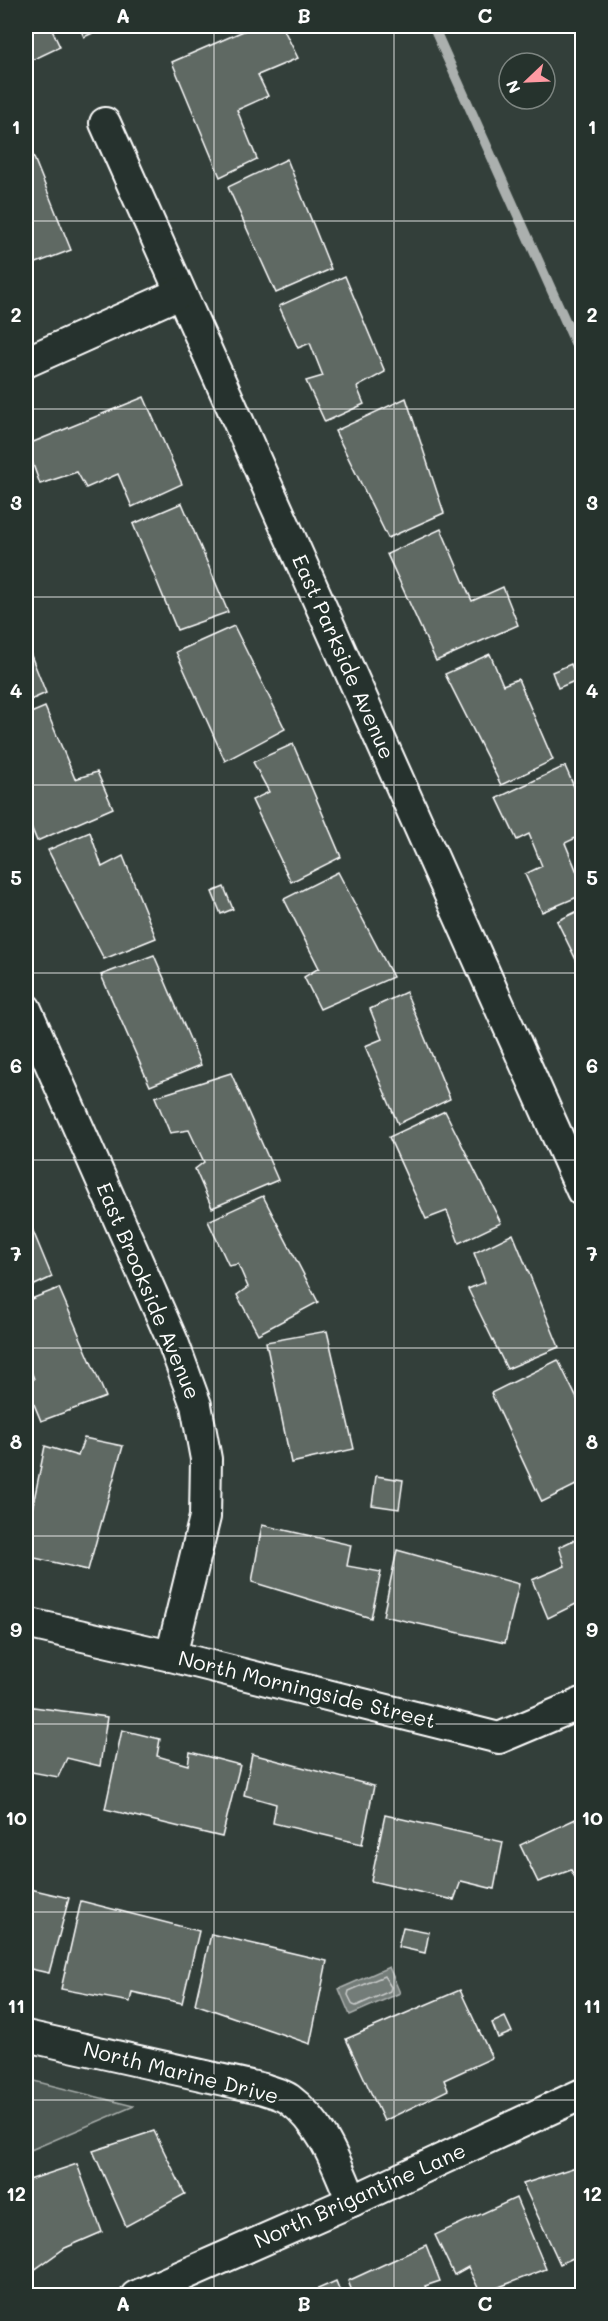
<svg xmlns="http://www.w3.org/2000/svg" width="608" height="2321" viewBox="0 0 608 2321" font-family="Mali,sans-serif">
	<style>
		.green { fill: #4d5853; stroke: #a6aca9; stroke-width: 1.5 }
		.water { fill: #737b78; stroke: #abb0ae; stroke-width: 1.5 }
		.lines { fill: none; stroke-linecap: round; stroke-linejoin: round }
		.shore { stroke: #c7cac9; stroke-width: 1.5 }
		.stream { stroke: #abb0ae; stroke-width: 10 }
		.building { fill: #5f6964; stroke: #fff; stroke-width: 1.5 }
		.street-casing { stroke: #fff; stroke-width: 34 }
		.street { stroke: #26332d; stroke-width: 30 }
		.grid { fill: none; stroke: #fff; stroke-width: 1.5; stroke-opacity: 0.55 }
		.labels { text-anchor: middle; stroke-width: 6; stroke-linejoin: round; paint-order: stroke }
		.street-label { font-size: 21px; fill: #fff; stroke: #26332d }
		.neatline { fill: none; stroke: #fff; stroke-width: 2 }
		.grid-label { font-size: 20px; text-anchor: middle; font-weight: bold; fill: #fff }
	</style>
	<rect width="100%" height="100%" fill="#333f3a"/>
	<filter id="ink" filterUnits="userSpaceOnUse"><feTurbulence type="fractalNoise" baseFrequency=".0167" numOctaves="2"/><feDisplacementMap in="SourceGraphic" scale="12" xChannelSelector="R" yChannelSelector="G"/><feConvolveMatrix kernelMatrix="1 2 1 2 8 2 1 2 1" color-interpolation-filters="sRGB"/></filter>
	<g filter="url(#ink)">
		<polygon class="green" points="26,2079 133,2106 134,2106 26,2152"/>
		<polygon class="water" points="389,1967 400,1993 350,2015 339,1989"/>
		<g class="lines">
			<polygon class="shore" points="384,1976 391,1987 390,1991 356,2006 353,2005 348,1995 349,1991"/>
			<polyline class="stream" points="433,26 582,358"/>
		</g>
		<g class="building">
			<polygon points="26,26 50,26 60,47 26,63"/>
			<polygon points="79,26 108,26 84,37"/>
			<polygon points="255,26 282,26 298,58 258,75 268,96 237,110 257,159 220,177 172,62"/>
			<polygon points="26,138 71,250 26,267"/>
			<polygon points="287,159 331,269 276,293 228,187"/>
			<polygon points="345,276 385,372 357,387 364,404 325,422 306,381 323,376 310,343 298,348 279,306"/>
			<polygon points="144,397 182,484 132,507 118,474 86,488 77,472 40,484 26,445"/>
			<polygon points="406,398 444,513 388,538 335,431"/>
			<polygon points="182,503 228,612 177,630 133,524"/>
			<polygon points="441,529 472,601 503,587 518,625 436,661 387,554"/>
			<polygon points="234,626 285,729 225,761 176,652"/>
			<polygon points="26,643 46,693 26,702"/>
			<polygon points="490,654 503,685 518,679 553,760 501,785 445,674"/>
			<polygon points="571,664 577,680 558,688 552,672"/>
			<polygon points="45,707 75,779 97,772 113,808 37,841 26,814 26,715"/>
			<polygon points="293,744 341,857 291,882 252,800 269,792 253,762"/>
			<polygon points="565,766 582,805 582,835 565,843 582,884 582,895 542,912 525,874 542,866 529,834 517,840 497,798"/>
			<polygon points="90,832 102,867 123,856 156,938 104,959 48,850"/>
			<polygon points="338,872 393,977 320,1009 304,977 319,968 284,899"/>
			<polygon points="224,887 233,909 221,914 212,892"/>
			<polygon points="582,909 582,972 557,921"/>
			<polygon points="154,955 201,1065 150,1086 101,975"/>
			<polygon points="406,992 450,1099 398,1124 365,1046 382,1039 370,1009"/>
			<polygon points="231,1073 278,1180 212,1208 195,1169 204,1162 189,1130 170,1133 155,1097"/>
			<polygon points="445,1111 501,1223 459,1243 447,1211 426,1219 389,1137"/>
			<polygon points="263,1196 318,1302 258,1334 237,1295 248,1287 238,1264 229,1266 208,1221"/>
			<polygon points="26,1214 52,1277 26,1289"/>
			<polygon points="513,1234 559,1347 507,1369 468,1289 485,1282 474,1253"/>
			<polygon points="59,1288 106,1397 41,1421 26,1385 34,1379 26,1359 26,1301"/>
			<polygon points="327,1331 354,1449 291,1463 266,1342"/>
			<polygon points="558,1360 582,1409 582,1482 542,1502 491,1393"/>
			<polygon points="84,1438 123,1446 88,1570 26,1556 26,1539 45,1446 78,1456"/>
			<polygon points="376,1476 403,1480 399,1509 372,1505"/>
			<polygon points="262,1525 351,1545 347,1566 381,1572 371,1618 252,1582"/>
			<polygon points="582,1536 582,1601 548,1618 532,1580 565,1566 559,1547"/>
			<polygon points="397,1550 519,1584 505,1643 383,1616"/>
			<polygon points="26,1706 107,1717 100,1766 67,1758 58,1777 26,1771"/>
			<polygon points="122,1730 160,1739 157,1756 188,1765 190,1752 240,1765 222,1837 105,1809"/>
			<polygon points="252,1754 374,1786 362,1844 273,1823 276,1804 244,1795"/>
			<polygon points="385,1815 503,1842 494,1889 461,1881 454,1900 371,1881"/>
			<polygon points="582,1816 582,1881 578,1883 571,1870 538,1882 520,1845"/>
			<polygon points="26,1888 69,1898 49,1973 26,1968"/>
			<polygon points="81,1901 199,1931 182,2003 132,1992 130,2002 61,1989"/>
			<polygon points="403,1927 429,1932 425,1953 398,1947"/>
			<polygon points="211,1934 327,1961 310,2044 195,2004"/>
			<polygon points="460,1990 492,2058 444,2080 448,2090 384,2121 346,2039"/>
			<polygon points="505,2017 512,2032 498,2038 492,2023"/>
			<polygon points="154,2131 185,2194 126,2226 93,2151"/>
			<polygon points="77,2164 102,2232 65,2248 34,2270 26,2251 26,2181"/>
			<polygon points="582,2165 582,2254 560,2264 523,2184"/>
			<polygon points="516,2198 546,2269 481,2294 468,2267 454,2275 435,2235"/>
			<polygon points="426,2245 440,2281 425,2286 429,2296 354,2296 348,2281"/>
			<polygon points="336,2281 342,2296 302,2296"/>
		</g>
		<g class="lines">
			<defs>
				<g id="street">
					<polyline points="105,123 582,1191"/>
					<polyline points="26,362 180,293"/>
					<polyline points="26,1009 173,1342 196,1405 206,1459 205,1517 171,1656"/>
					<polyline points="26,1623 171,1656 499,1738 582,1703"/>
					<path d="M 26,2036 L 264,2089 C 272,2092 282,2094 289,2099 C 323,2124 336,2163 352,2201"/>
					<polyline points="136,2296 352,2201 582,2094"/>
				</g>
			</defs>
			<use href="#street" class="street-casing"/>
			<use href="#street" class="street"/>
		</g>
	</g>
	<path class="grid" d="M 214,26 L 214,2296M 394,26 L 394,2296M 26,221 L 582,221M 26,409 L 582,409M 26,597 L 582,597M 26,785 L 582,785M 26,973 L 582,973M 26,1160 L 582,1160M 26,1348 L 582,1348M 26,1536 L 582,1536M 26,1724 L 582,1724M 26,1912 L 582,1912M 26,2100 L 582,2100"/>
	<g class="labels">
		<g class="street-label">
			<text transform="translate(343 657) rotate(66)" y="7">East Parkside Avenue</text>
			<text transform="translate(148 1291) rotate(67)" y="7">East Brookside Avenue</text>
			<text transform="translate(307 1690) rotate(14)" y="7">North Morningside Street</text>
			<text transform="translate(181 2073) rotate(14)" y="7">North Marine Drive</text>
			<text transform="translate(360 2196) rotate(-24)" y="7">North Brigantine Lane</text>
		</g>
	</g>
	<rect width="608" height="2321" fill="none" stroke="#26332d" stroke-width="66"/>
	<g transform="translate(527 81) rotate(247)"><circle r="28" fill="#26332d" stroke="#7d8581" stroke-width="1.5"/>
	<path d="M0-4.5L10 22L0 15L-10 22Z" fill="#ff9aa2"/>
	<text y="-9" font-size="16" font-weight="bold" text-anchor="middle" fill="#ffffff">N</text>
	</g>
	<rect x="33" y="33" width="542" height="2255" class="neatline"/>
	<g class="grid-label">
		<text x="123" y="23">A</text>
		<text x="304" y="23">B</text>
		<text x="485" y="23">C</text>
		<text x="16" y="134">1</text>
		<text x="592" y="134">1</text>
		<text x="16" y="322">2</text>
		<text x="592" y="322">2</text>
		<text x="16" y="510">3</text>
		<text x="592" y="510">3</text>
		<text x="16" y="698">4</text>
		<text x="592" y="698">4</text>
		<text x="16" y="885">5</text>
		<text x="592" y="885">5</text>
		<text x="16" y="1073">6</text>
		<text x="592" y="1073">6</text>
		<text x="16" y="1261">7</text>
		<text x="592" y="1261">7</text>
		<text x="16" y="1449">8</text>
		<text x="592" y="1449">8</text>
		<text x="16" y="1637">9</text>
		<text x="592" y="1637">9</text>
		<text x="16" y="1825">10</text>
		<text x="592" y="1825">10</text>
		<text x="16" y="2013">11</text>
		<text x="592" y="2013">11</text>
		<text x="16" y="2201">12</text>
		<text x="592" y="2201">12</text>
		<text x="123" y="2311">A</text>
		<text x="304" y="2311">B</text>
		<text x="485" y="2311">C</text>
	</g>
</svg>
